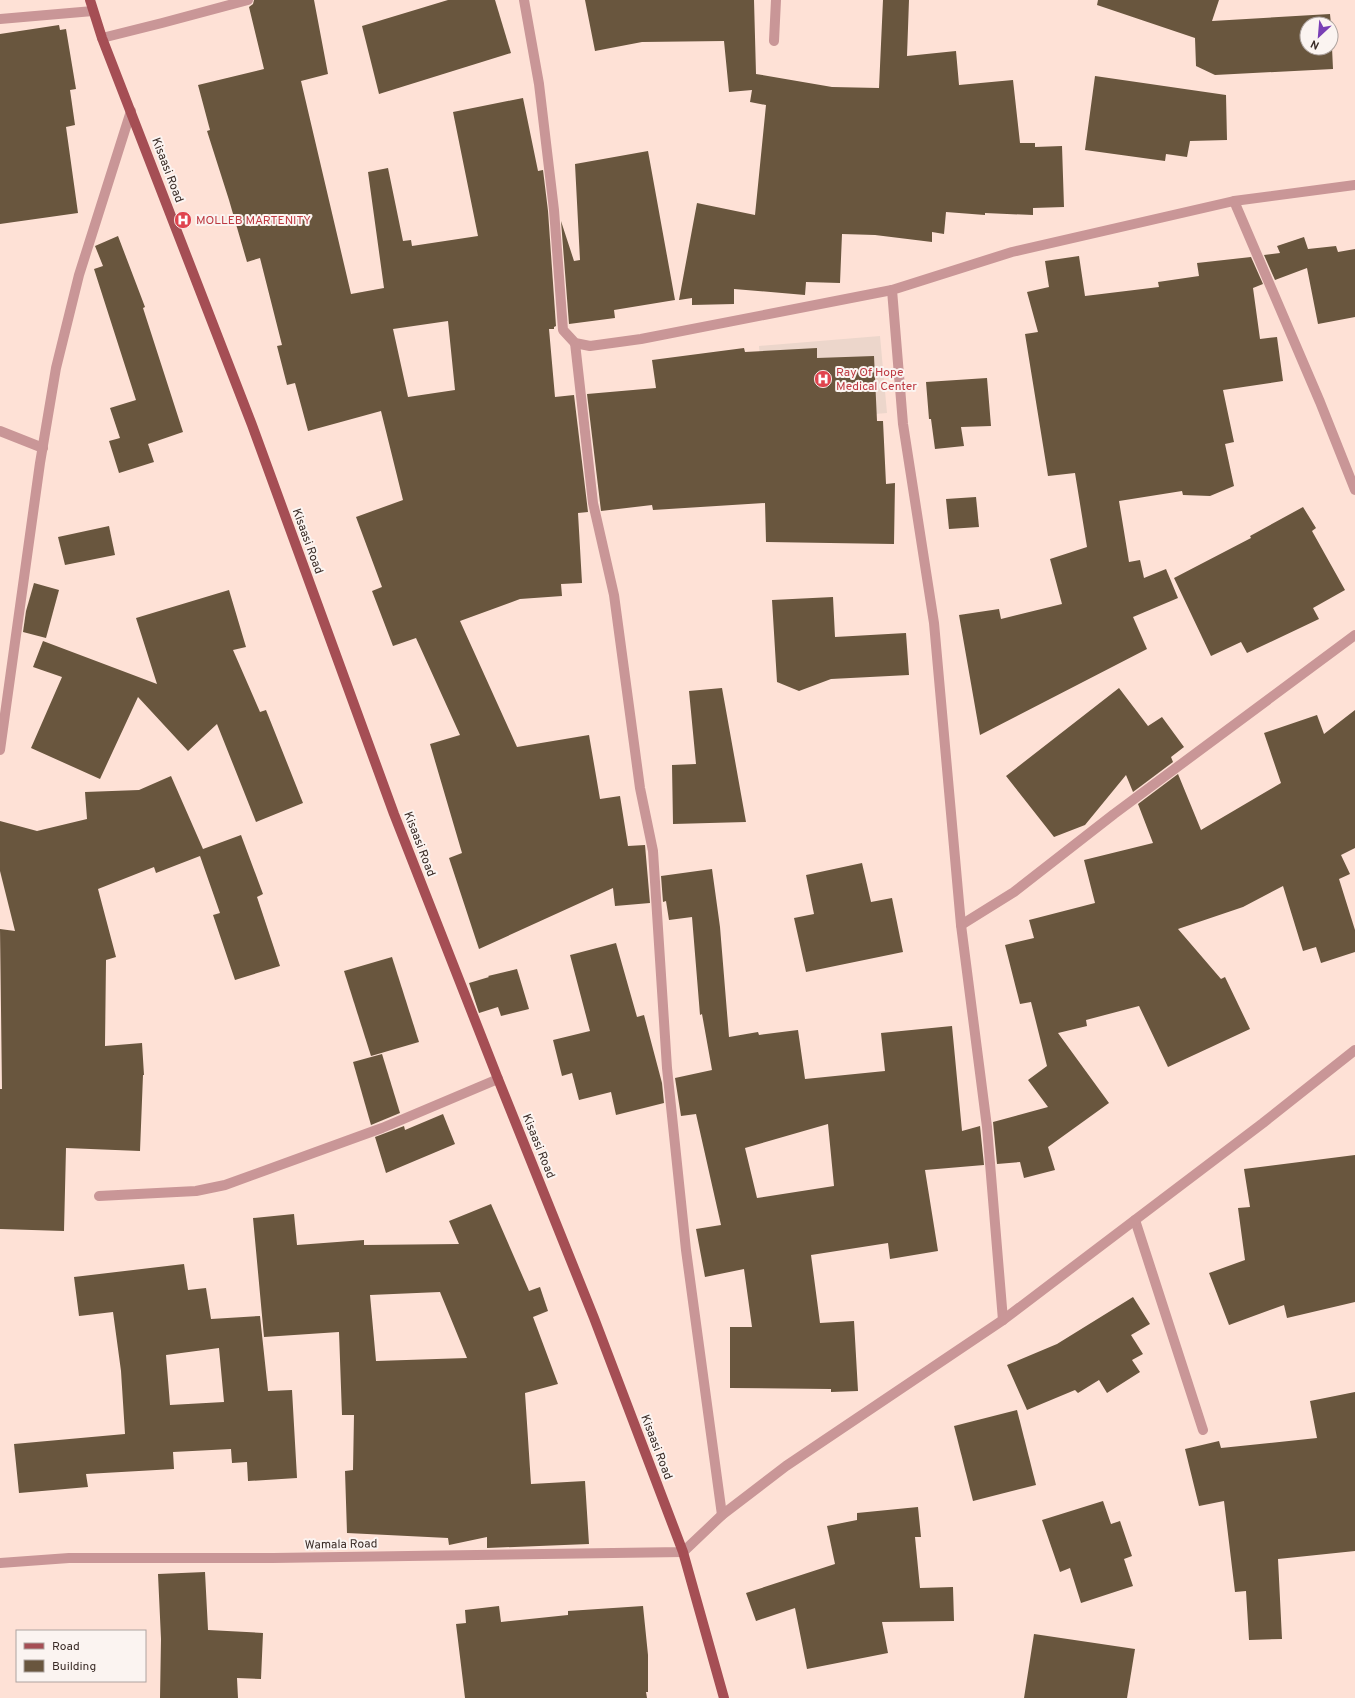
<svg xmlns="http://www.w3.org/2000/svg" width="1355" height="1698" viewBox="0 0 1355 1698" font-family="Overpass,sans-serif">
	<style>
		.medical { fill: #ecd6cb }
		.building { fill: #69563e; fill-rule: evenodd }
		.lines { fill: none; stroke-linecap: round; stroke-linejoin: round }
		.minor { stroke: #c99697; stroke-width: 10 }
		.major { stroke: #a54e54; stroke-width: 10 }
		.labels { text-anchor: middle; stroke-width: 4; stroke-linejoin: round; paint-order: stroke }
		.street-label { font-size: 12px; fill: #3a2c27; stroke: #fbf4f1 }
		.health-label { font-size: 12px; fill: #be3a42; stroke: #fbf4f1; text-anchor: start }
	</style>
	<rect width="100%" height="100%" fill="#fee1d6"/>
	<polygon class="medical" points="880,336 887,413 765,423 759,346"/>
	<g class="building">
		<path d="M 254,0 L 314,0 L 328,74 L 301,81 L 351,294 L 384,288 L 368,172 L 388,168 L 403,241 L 411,240 L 412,246 L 478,236 L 453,112 L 523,98 L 538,171 L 543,170 L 548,211 L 556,326 L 554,327 L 554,329 L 549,329 L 555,397 L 574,395 L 588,512 L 578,513 L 582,583 L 561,584 L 562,596 L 520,599 L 460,621 L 517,747 L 589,735 L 600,799 L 620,796 L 628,846 L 645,845 L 650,903 L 615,906 L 613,888 L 479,949 L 449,858 L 462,853 L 430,744 L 460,735 L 416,638 L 393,646 L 372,591 L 382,587 L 356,517 L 403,500 L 381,411 L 308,431 L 295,383 L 287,385 L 277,346 L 282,345 L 260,258 L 247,262 L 229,200 L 207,131 L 210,130 L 198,85 L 264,69 L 249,7 L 253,4 ZM 448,321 L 455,390 L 408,397 L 393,329 Z"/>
		<polygon points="448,0 495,0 511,53 379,94 362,26"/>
		<polygon points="585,0 754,0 756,74 832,87 879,88 883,0 909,0 907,56 956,51 959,85 1013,80 1020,143 1035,143 1035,147 1062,146 1064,207 1033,208 1033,215 985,213 985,215 946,212 944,234 932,232 932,242 875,235 842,234 840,283 806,282 805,295 734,289 734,304 692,305 692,298 679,300 697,203 755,215 766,105 750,102 752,90 729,92 724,41 642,42 595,51"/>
		<polygon points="1098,0 1219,0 1212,21 1330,14 1331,24 1307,24 1307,48 1331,48 1331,26 1333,69 1215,75 1196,66 1195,38 1097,5"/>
		<polygon points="59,25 60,30 66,29 76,89 70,90 75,125 66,127 78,213 0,224 0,34"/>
		<polygon points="1095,76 1226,95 1227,140 1190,141 1187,157 1166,154 1165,161 1085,150"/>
		<polygon points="648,151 675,300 614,310 615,318 569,324 561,221 574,261 580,260 575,164"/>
		<polygon points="118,236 145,307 143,308 183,432 148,444 154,462 119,473 109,441 120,438 110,408 136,400 94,269 103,266 95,246"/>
		<polygon points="1304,237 1308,249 1336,246 1338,252 1355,249 1355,317 1318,324 1307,268 1275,280 1264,255 1280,253 1277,246"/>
		<polygon points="1079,256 1085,296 1159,287 1158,282 1199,276 1197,263 1251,257 1263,284 1253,288 1260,339 1277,337 1283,381 1223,390 1234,442 1225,444 1234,486 1210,496 1183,495 1182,491 1119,501 1129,562 1140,560 1144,578 1166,569 1178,598 1133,617 1147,649 980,735 959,615 999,609 1001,619 1062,604 1050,559 1087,547 1075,473 1048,476 1025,334 1038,332 1027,292 1049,287 1045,261"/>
		<polygon points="744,348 745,352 817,348 817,358 874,356 877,421 883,421 886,484 895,483 894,544 766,542 765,503 653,510 652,505 601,511 587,394 656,388 652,360"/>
		<polygon points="987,378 991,426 961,427 964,446 935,449 931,419 929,419 926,382"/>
		<polygon points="976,497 979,527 949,529 946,499"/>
		<polygon points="1303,507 1316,528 1312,531 1345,590 1313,608 1319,619 1247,653 1241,642 1211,656 1174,578 1251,538 1250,536"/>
		<polygon points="109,526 115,555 65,565 58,537"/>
		<polygon points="34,583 59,590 46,638 23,632 26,611"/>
		<polygon points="229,590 246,647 233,650 260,712 266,710 303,803 256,822 217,724 188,751 138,697 100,779 31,748 62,677 33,667 43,641 157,684 136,618"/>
		<polygon points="833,597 835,637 906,633 909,675 831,679 799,691 777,682 772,600"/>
		<polygon points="722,688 746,822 673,824 672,765 696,764 689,691"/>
		<polygon points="1119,688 1148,726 1162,717 1184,747 1171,757 1173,762 1133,792 1126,775 1085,825 1054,837 1006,776"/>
		<polygon points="1355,710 1355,848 1341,855 1350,874 1339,879 1355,930 1355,952 1321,963 1316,947 1303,951 1283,886 1243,907 1178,929 1221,979 1225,977 1250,1029 1168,1067 1139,1006 1086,1020 1087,1026 1058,1033 1109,1103 1048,1147 1055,1170 1024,1178 1020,1162 997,1164 993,1122 1048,1107 1028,1080 1047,1066 1031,1002 1020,1004 1005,945 1034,938 1029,920 1095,903 1084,860 1153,843 1138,804 1178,774 1201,830 1281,783 1264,733 1317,715 1324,734"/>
		<polygon points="171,776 203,849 241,835 263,894 257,897 280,966 235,980 213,915 220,913 200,856 156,873 154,867 98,889 116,957 106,960 105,1046 142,1043 144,1075 143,1075 140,1151 66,1148 64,1231 0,1229 0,1089 2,1089 0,929 15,931 0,871 0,821 37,831 87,819 85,792 139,790"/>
		<polygon points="862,863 871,902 892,898 903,952 806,972 794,918 814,914 806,875"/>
		<path d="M 712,869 L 720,927 L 729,1037 L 758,1032 L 759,1035 L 798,1030 L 805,1079 L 885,1071 L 881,1033 L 952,1026 L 962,1131 L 980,1126 L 984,1165 L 925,1170 L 938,1251 L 890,1259 L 888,1243 L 811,1255 L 820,1323 L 854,1321 L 858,1391 L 831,1392 L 831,1389 L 730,1388 L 730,1327 L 752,1327 L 744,1269 L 705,1277 L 696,1229 L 721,1225 L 696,1114 L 681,1116 L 675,1078 L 712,1070 L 702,1014 L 700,1015 L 692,917 L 669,920 L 666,901 L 663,902 L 661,876 ZM 828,1124 L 834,1186 L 757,1198 L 745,1148 Z"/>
		<polygon points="616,943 637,1017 644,1015 662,1083 664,1103 616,1115 611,1092 579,1100 572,1073 562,1076 553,1040 590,1031 570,955"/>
		<polygon points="392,957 419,1042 371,1056 344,971"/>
		<polygon points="517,969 529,1009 501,1016 498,1007 479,1013 469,983 489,977 488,976"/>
		<polygon points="382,1054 400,1113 371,1125 353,1062"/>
		<polygon points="443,1114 455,1144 386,1173 375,1137 404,1126 405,1130"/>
		<polygon points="1355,1155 1355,1302 1287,1318 1284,1305 1229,1325 1209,1273 1245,1260 1238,1208 1250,1207 1244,1169"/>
		<path d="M 491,1204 L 529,1291 L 540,1287 L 548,1311 L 533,1317 L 558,1384 L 525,1393 L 531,1484 L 585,1481 L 589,1544 L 487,1548 L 487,1537 L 449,1545 L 448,1538 L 347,1533 L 345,1471 L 353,1470 L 354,1415 L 342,1415 L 339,1332 L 264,1337 L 253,1218 L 294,1214 L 297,1245 L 364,1240 L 364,1245 L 459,1244 L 449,1221 ZM 440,1292 L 467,1358 L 376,1361 L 370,1295 Z"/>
		<path d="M 184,1264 L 188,1290 L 206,1288 L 211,1319 L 260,1316 L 268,1391 L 292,1390 L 297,1478 L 248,1481 L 247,1462 L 232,1463 L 231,1449 L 173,1452 L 174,1469 L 86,1474 L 88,1487 L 19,1493 L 14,1444 L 125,1434 L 121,1371 L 113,1312 L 79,1316 L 74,1277 ZM 219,1348 L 224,1402 L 170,1405 L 166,1355 Z"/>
		<polygon points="1133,1297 1150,1324 1131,1335 1143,1354 1132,1360 1140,1372 1107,1393 1099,1380 1078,1393 1075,1390 1027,1410 1007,1365 1057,1344"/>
		<polygon points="1355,1392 1355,1551 1278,1559 1282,1639 1249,1640 1246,1591 1235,1592 1224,1501 1199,1506 1185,1449 1219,1441 1221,1448 1317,1438 1310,1401"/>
		<polygon points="1017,1410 1036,1485 973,1501 954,1426"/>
		<polygon points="1103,1501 1111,1524 1120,1521 1132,1556 1124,1559 1133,1586 1081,1603 1070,1568 1060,1572 1042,1520"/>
		<polygon points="918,1507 921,1537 915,1537 920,1588 953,1587 954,1621 882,1622 888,1653 807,1669 795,1608 756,1621 746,1593 835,1564 827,1526 857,1520 857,1513"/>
		<polygon points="205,1572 208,1630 263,1633 261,1679 237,1678 238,1698 160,1698 161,1639 158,1574"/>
		<polygon points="499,1606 501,1622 568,1615 568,1611 643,1606 648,1655 648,1692 646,1692 647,1698 465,1698 456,1624 466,1623 465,1610"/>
		<polygon points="1034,1634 1135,1649 1127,1698 1024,1698"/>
	</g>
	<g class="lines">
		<g class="minor">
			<polyline points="524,0 539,84 554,210 563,330 575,343 590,346 641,339 892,290"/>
			<polyline points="0,19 93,11"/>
			<polyline points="102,38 162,23 248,0"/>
			<polyline points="774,41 776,0"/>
			<polyline points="1234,201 1320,402 1355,490"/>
			<polyline points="575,343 593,503 614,595 640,788 653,851 667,1068 686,1250 722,1515"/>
			<polyline points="0,431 43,448"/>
			<polyline points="0,750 40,463 56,368 79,275 131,111"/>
			<polyline points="961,925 1014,892 1114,814 1355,635"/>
			<polyline points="99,1196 196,1191 225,1185 382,1128 498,1079"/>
			<polyline points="1135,1220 1203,1430"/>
			<polyline points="1003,1320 987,1127 961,925 934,623 903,424 892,290 1012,252 1234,201 1355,185"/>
			<polyline points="0,1563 69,1558 273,1558 683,1552 722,1515 786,1466 1003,1320 1263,1123 1355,1050"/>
		</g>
		<polyline class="major" points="90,0 102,38 252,425 394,814 498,1079 594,1318 683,1552 724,1698"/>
	</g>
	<defs>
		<symbol id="hospital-disc" viewBox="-11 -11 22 22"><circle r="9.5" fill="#e0444e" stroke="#fbf4f1"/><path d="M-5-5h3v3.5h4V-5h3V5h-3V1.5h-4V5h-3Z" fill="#fff"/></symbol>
	</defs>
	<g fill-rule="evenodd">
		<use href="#hospital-disc" x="173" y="210" width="20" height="20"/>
		<use href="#hospital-disc" x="813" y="369" width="20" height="20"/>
	</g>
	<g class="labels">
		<g class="street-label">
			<text transform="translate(168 170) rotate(69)" y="4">Kisaasi Road</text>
			<text transform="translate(308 541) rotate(70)" y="4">Kisaasi Road</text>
			<text transform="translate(420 844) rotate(69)" y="4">Kisaasi Road</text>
			<text transform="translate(539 1146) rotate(68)" y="4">Kisaasi Road</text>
			<text transform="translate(657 1447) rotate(69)" y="4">Kisaasi Road</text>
			<text transform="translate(341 1544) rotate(-1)" y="4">Wamala Road</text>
		</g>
		<g class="health-label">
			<text x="196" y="224">MOLLEB MARTENITY</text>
			<text x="836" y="376">Ray Of Hope<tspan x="836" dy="14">Medical Center</tspan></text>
		</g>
	</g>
	<rect x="16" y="1630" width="130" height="52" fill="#fbf4f1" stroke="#aea4a0"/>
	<rect x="24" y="1643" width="20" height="6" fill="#a54e54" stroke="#aea4a0"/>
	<text x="52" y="1650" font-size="12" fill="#3a2c27">Road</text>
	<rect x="24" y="1660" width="20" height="12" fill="#69563e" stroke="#aea4a0"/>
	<text x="52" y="1670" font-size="12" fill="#3a2c27">Building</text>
	<g transform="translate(1319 36) rotate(206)"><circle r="19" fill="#fbf4f1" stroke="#aea4a0"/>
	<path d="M0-3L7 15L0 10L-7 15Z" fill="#793fb5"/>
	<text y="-6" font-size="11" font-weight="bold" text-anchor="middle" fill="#3a2c27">N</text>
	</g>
</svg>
